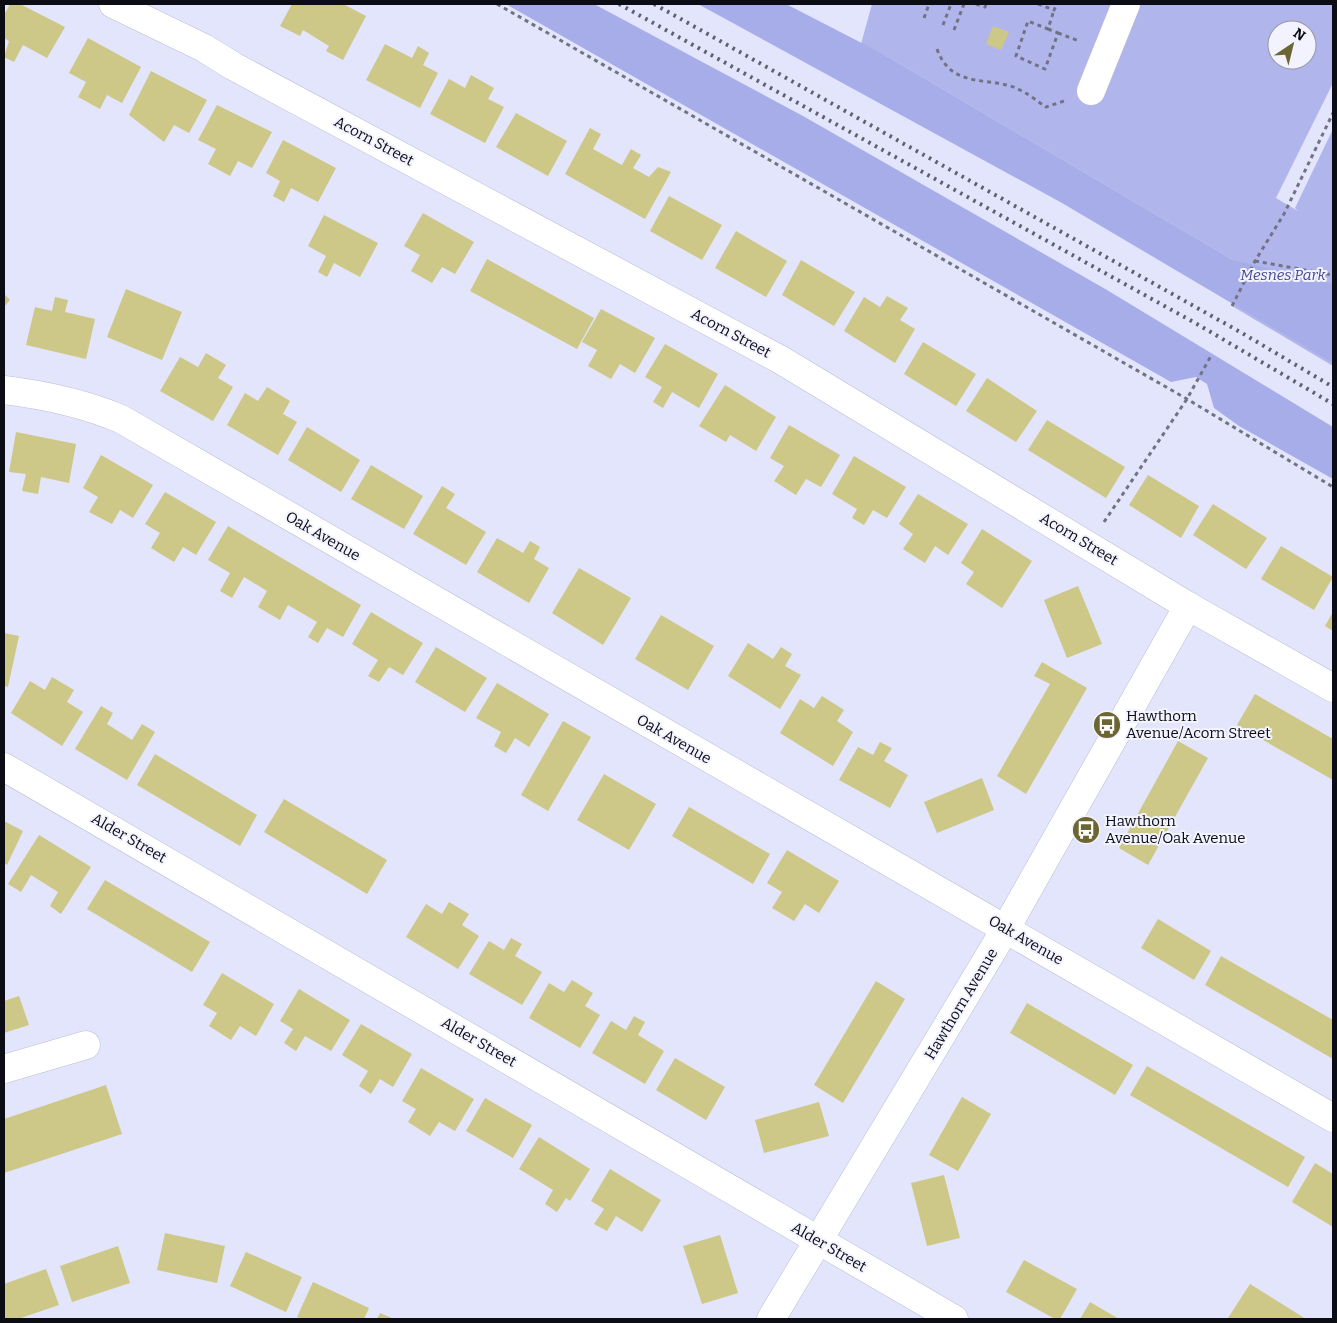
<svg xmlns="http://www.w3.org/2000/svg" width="1337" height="1323" viewBox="0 0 1337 1323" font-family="Bitter,serif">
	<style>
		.green { fill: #b0b6ec; fill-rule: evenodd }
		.forest { fill: #a6ade8 }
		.building { fill: #cdc887 }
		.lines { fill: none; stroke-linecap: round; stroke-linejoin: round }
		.minor-casing { stroke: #b9bdd6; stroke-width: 29 }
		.path { stroke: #717382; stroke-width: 3; stroke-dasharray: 4 4; stroke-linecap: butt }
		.minor { stroke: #fff; stroke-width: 28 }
		.rail { stroke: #5e606d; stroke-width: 4; stroke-dasharray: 2.5 5; stroke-linecap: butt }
		.labels { text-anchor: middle; stroke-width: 4; stroke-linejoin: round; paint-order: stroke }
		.street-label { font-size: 15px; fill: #0b0c14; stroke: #f2f3fe }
		.park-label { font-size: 15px; font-style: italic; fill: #474991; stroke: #f2f3fe }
		.poi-label { font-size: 15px; fill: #0b0c14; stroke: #f2f3fe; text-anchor: start }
	</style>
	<rect width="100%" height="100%" fill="#e2e5fb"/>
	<path class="green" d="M 872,4 L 1333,4 L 1333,83 L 1276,198 L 1298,211 L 1295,208 L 1333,129 L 1333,366 L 1232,306 L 1233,260 L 883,54 L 861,44 ZM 1277,30 L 1307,30 L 1307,60 L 1277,60 Z"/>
	<g class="forest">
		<polygon points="506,4 594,4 803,116 1107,290 1333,427 1333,479 1239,426 1214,408 1207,384 1196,377 1171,382"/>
		<polygon points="698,4 786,4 883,54 1233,260 1333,284 1333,363 1062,203"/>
	</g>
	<g class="building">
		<polygon points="10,4 20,4 65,27 47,58 23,45 14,62 4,57 9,41 4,38 4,15"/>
		<polygon points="292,4 343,4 366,16 343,60 326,51 329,46 303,30 300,36 280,26"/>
		<polygon points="993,26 1009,32 1001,50 986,44"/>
		<polygon points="88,38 141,67 122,103 107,95 100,109 78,97 86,82 69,73"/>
		<polygon points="385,44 412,58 418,46 429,53 423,65 438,73 420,108 366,80"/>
		<polygon points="151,71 207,100 189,133 174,125 164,142 129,115"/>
		<polygon points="471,75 494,88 488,99 504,107 485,143 430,114 449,79 465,88"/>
		<polygon points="217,105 272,132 252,168 238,161 230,176 208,164 216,149 198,140"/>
		<polygon points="516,113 567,141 548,176 496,147"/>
		<polygon points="590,128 601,134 593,149 622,165 631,149 641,155 633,168 649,177 658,167 671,172 645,219 565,174"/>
		<polygon points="283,140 336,168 318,202 291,188 284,202 273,196 280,181 266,173"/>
		<polygon points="669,196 722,225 702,260 650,231"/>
		<polygon points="423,213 474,242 455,274 442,267 432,283 411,271 420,255 404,246"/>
		<polygon points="324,215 378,243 360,277 334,263 327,277 318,272 326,256 308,246"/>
		<polygon points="736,231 787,261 766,297 715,268"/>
		<polygon points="487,259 594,318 577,349 470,291"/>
		<polygon points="801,260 855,292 834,326 782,295"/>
		<polygon points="126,289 182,312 162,360 107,337"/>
		<polygon points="4,294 10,300 4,307"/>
		<polygon points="887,296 908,308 900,320 915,329 895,363 844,331 864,297 880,307"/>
		<polygon points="55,297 68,300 65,312 95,319 86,359 26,345 35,307 52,311"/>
		<polygon points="601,309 655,338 635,373 620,364 611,379 588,366 597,350 582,342"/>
		<polygon points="923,342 976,374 956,406 904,374"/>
		<polygon points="665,344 718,374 699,408 672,392 663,408 653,402 662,387 645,377"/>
		<polygon points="206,353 226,365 218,378 233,387 213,421 160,391 180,357 198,367"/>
		<polygon points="987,378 1037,411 1016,442 966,411"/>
		<polygon points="725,385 776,417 756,451 730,435 726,442 699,426"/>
		<polygon points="267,387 290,401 283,414 297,422 278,455 227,425 245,393 258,401"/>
		<polygon points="1047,420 1125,467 1106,498 1028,450"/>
		<polygon points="789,425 840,455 821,487 806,479 796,495 774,481 784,466 770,458"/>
		<polygon points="307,427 360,460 341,492 288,460"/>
		<polygon points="16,432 76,444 69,483 41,477 38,494 22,491 26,474 9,472"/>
		<polygon points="101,455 153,485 133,518 120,510 112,524 89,512 98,497 83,488"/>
		<polygon points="854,456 906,487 887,518 873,510 864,525 852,518 857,509 832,494"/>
		<polygon points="371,465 423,496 404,529 351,499"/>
		<polygon points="1148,475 1199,506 1181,538 1129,505"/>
		<polygon points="442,486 455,494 446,508 486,532 466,565 413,534"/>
		<polygon points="165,492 216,522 196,555 183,547 174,562 151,548 160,533 145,524"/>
		<polygon points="918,494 968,524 948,555 935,546 925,563 903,549 913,534 899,524"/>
		<polygon points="1213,504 1267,538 1246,569 1193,535"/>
		<polygon points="228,526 361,605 343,637 327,628 318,643 308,637 317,622 288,605 280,620 258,607 267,591 244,577 232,598 220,591 230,573 208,560"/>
		<polygon points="982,529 1032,561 1002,608 966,584 974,572 961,563"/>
		<polygon points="497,538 523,553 530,541 540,547 534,559 549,568 529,603 477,572"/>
		<polygon points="1281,546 1333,577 1314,610 1261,579"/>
		<polygon points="579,568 631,598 603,645 552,613"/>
		<polygon points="1078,586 1102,644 1067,658 1044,600"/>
		<polygon points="371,612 423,643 403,675 389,667 379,682 368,676 378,660 352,644"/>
		<polygon points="1333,612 1333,631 1325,626"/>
		<polygon points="661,615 714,646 688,690 635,659"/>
		<polygon points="4,633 19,636 8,687 4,686"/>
		<polygon points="748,643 773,659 781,647 792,654 785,666 801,675 780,709 728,676"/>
		<polygon points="436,647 487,678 465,712 415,682"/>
		<polygon points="1042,662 1087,688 1026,794 997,776 1050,684 1034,676"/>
		<polygon points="52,677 74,690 67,702 83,712 62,746 11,713 30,681 45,690"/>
		<polygon points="497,683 549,714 529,747 515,738 506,753 494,746 501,732 476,718"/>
		<polygon points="1255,694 1333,739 1333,780 1237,725"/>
		<polygon points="822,696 844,710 837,721 853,732 833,766 780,733 800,699 814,708"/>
		<polygon points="101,706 113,713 107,724 132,740 142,724 155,732 127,780 75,749"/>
		<polygon points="563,721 591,737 548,811 521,795"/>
		<polygon points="1178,741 1208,758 1148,865 1119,848"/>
		<polygon points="880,742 892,748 884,761 908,775 890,808 839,780 858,747 873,755"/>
		<polygon points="155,754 257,815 240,846 137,785"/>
		<polygon points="604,774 656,804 629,850 577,820"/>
		<polygon points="982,778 994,810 937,833 924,802"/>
		<polygon points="284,799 387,860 367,894 264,832"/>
		<polygon points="689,807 770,854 753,884 672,836"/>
		<polygon points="4,821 23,831 7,865 4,863"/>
		<polygon points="39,835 91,867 61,914 50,906 58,892 31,875 21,892 8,884"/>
		<polygon points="787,850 839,881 819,913 805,904 794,921 772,908 782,892 767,883"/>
		<polygon points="105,880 210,942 192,972 87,909"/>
		<polygon points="449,902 469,914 462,925 479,936 458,969 406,937 426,904 442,914"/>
		<polygon points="1158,919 1211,951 1194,980 1141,948"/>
		<polygon points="511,938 522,944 515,956 542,972 522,1005 469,974 489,941 504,950"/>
		<polygon points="1221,956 1333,1020 1333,1059 1205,985"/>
		<polygon points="222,973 274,1004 256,1036 240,1026 231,1040 209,1026 217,1013 203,1005"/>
		<polygon points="572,980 593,993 585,1006 600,1015 580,1048 529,1018 549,983 564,992"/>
		<polygon points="876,981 905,999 843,1103 814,1085"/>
		<polygon points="299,989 350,1020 331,1051 305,1036 296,1051 284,1043 293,1029 280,1021"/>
		<polygon points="19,996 29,1025 4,1033 4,1001"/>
		<polygon points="1027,1003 1133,1065 1115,1095 1010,1033"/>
		<polygon points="634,1016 645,1022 638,1035 664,1051 645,1084 592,1053 611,1021 626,1030"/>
		<polygon points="361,1024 412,1054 393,1087 380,1079 371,1094 359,1086 368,1071 342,1055"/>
		<polygon points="675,1058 725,1087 706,1120 656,1090"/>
		<polygon points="1147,1066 1305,1157 1288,1187 1130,1095"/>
		<polygon points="421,1068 474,1099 455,1131 439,1122 430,1136 408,1122 416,1109 402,1101"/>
		<polygon points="106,1085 122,1134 4,1173 4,1119"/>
		<polygon points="962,1097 991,1114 958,1171 929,1155"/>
		<polygon points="485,1098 532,1125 513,1158 466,1131"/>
		<polygon points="819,1102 829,1136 764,1153 755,1120"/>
		<polygon points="539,1137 590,1169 570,1201 566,1198 557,1212 545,1204 553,1190 519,1169"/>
		<polygon points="1315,1163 1333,1174 1333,1227 1292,1202"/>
		<polygon points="610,1169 661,1200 642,1232 616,1216 607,1231 594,1224 604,1209 591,1201"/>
		<polygon points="944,1175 960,1238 927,1246 911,1183"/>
		<polygon points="165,1233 225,1246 217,1283 157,1270"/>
		<polygon points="720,1235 738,1293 702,1304 683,1246"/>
		<polygon points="118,1246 130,1283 72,1302 60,1266"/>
		<polygon points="246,1252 302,1277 286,1312 230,1286"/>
		<polygon points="1024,1260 1077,1289 1060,1319 1055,1319 1006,1292"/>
		<polygon points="46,1269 59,1305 18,1319 4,1319 4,1284"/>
		<polygon points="313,1282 369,1308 364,1319 302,1319 297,1317"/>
		<polygon points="1250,1284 1306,1319 1230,1319 1228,1318"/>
		<polygon points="1090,1302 1119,1319 1080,1319"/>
		<polygon points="380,1313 394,1319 377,1319"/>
	</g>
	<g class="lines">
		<defs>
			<g id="minor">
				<polyline points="113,4 204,48 233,66 781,360 1188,606 1333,688"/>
				<polyline points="1091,91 1126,4"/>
				<path d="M 4,390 C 45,395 83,403 121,419 L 1333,1118"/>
				<polyline points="4,767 954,1319"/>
				<polyline points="4,1069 86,1045"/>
				<polyline points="771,1319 1006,928 1188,606"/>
			</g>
		</defs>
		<use href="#minor" class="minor-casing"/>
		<g class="path">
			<polyline points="497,4 1187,399 1333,487"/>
			<polyline points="976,4 985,7 986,4"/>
			<polyline points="1038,4 1054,10 1057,4"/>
			<polyline points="924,18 929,4"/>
			<polyline points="943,25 951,4"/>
			<polyline points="1048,29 1058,33 1045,69 1016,56 1028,21 1048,29 1054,10"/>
			<polyline points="954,30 964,4"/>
			<polyline points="1058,33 1079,41"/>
			<path d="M 937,49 C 952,91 992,75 1020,90 C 1029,94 1038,102 1046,107 L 1064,101"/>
			<polyline points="1255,261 1333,275"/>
			<polyline points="1232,306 1255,261 1284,214 1333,113"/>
			<polyline points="1104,522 1187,399 1212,354"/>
		</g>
		<use href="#minor" class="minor"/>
		<g class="rail">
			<polyline points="619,4 1197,324 1333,404"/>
			<polyline points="654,4 1242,333 1333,387"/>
		</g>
	</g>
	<defs>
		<symbol id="bus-disc" viewBox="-11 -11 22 22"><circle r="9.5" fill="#6b6632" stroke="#f2f3fe"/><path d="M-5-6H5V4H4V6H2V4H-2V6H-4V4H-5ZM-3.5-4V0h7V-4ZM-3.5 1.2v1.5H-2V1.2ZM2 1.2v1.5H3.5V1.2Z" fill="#fff"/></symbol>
	</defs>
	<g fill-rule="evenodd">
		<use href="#bus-disc" x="1091" y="709" width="32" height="32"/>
		<use href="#bus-disc" x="1070" y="814" width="32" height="32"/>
	</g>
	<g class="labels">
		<g class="street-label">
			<text transform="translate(374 141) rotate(28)" y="5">Acorn Street</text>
			<text transform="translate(731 333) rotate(28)" y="5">Acorn Street</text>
			<text transform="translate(323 536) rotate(30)" y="5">Oak Avenue</text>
			<text transform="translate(1079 539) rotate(31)" y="5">Acorn Street</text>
			<text transform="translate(674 739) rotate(30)" y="5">Oak Avenue</text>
			<text transform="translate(129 838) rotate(30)" y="5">Alder Street</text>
			<text transform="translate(1026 940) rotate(30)" y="5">Oak Avenue</text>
			<text transform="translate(961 1004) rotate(-59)" y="5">Hawthorn Avenue</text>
			<text transform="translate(479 1042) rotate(30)" y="5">Alder Street</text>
			<text transform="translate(829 1247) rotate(30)" y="5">Alder Street</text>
		</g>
		<g class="park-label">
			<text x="1283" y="280">Mesnes Park</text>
		</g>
		<g class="poi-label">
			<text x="1126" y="721">Hawthorn<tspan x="1126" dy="17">Avenue/Acorn Street</tspan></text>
			<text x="1105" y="826">Hawthorn<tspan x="1105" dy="17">Avenue/Oak Avenue</tspan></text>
		</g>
	</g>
	<rect width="1337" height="1323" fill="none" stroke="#0b0c14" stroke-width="10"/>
	<g transform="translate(1292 45) rotate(35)"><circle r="24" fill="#f2f3fe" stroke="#9697a0"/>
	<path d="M0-4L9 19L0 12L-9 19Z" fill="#6b6632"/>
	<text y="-8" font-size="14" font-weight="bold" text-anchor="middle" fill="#0b0c14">N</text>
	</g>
</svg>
